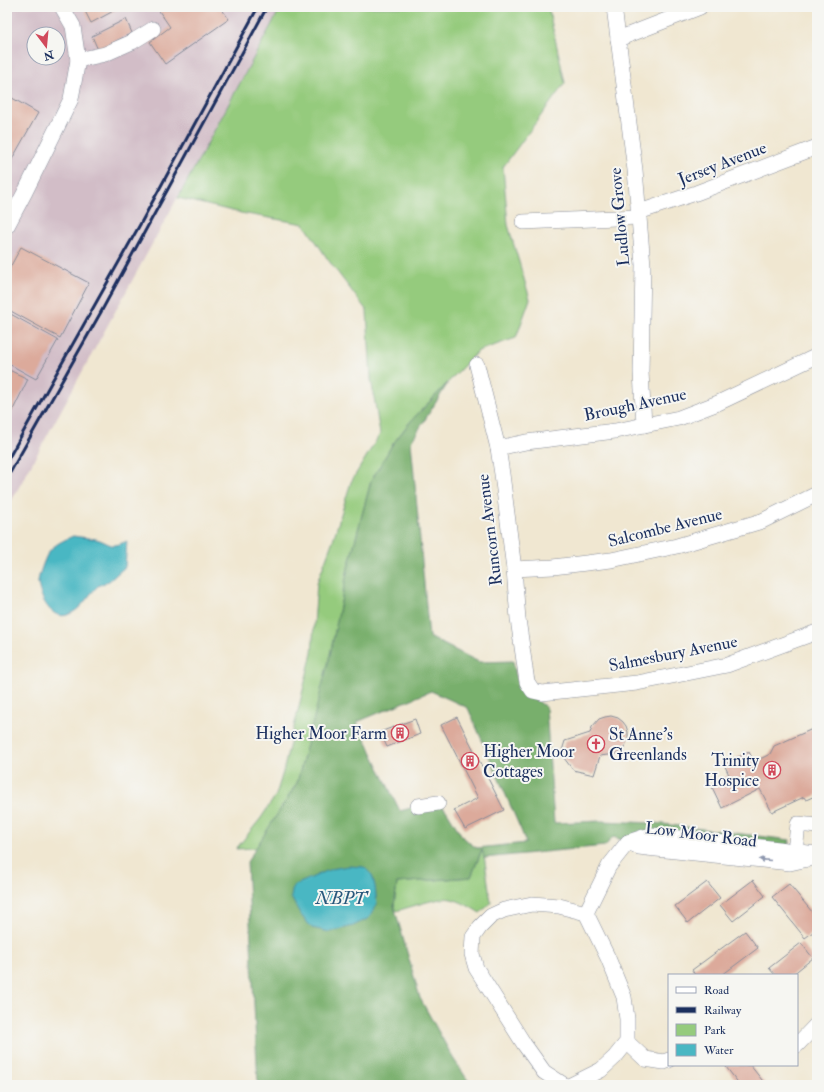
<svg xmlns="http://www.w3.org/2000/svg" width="824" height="1092" viewBox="0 0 824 1092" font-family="'IM FELL Double Pica',serif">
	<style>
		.industrial { fill: #d2bdc7; fill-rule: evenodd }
		.green { fill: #95cb7d; stroke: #587d6e }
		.forest { fill: #78af6c; stroke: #4a6f65; fill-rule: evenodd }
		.water { fill: #49b7c3; stroke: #327390 }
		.building { fill: #dcaa9b }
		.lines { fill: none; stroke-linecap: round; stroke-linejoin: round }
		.minor-casing { stroke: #868b98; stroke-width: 16 }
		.minor { stroke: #fff; stroke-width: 15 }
		.rail { stroke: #1b2f5e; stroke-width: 3 }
		.oneway { fill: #8d97ae }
		.labels { text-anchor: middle; stroke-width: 4; stroke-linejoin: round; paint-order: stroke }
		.street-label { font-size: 17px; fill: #1b2f5e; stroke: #f6f6f2 }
		.poi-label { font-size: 17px; fill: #1b2f5e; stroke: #f6f6f2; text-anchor: end }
		.water-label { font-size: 18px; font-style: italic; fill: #29587c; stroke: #f6f6f2 }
	</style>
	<rect width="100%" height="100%" fill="#f6f6f2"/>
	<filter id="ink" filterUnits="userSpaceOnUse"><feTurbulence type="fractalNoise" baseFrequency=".025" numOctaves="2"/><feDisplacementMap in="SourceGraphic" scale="8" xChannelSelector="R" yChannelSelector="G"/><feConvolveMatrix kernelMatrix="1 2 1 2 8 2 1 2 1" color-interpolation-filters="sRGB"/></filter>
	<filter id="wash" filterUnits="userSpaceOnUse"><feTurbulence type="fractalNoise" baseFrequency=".012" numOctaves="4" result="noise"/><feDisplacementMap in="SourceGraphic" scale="16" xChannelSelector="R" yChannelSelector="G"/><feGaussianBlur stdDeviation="0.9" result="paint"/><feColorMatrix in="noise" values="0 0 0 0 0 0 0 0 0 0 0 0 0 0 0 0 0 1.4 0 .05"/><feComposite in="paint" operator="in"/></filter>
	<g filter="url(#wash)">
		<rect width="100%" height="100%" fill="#f0e7d1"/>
		<path class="industrial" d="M 7,7 L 282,7 L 7,509 ZM 34,34 L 58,34 L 58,58 L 34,58 Z"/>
		<g class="green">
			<polygon points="281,7 548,7 565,83 503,167 508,225 530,299 516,338 478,351 409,423 392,445 371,481 348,568 330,655 318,705 297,783 256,848 236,849 261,818 276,795 283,772 312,653 317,583 333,540 351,482 380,434 371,379 367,311 329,261 304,224 241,213 178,198"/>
			<path d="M 483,848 L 491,903 L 480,913 C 472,908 461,901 451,899 C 441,896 408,908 396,911 L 394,906 L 397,883 L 471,877 Z"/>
		</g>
		<path class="forest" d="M 448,383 L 411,442 L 429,637 L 479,662 L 513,661 L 517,680 L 524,691 L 546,707 L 554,823 L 601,821 L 655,823 L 790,840 L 788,850 L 628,842 L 613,837 L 605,846 L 484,858 L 482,849 L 471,877 L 397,883 L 394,906 L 420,998 L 453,1058 L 471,1085 L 258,1085 L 247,862 L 297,783 L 330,655 L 348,568 L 371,481 L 392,445 L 411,421 ZM 431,691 L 468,708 L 521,830 L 526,843 L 477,848 L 471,844 L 462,836 L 446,810 L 438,803 L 418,806 L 400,811 L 357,722 Z"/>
		<g class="water">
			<path d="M 73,536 C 80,537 88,538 96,539 C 101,540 106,543 111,545 C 116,546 122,543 127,541 L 125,567 C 120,571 114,577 109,581 C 105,583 101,584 98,586 C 87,596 82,610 67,615 C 50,620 39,595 38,582 C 38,577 45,558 48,553 C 53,545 64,540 73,536 Z"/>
			<polygon points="348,866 364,867 372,875 375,886 377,904 369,918 353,926 330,932 312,928 300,914 291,897 293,886 331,869"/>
		</g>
		<g id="blocks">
			<g class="building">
				<polygon points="83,7 121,7 91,23"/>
				<polygon points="157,7 220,7 229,19 165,64 150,42 170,27 157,8"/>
				<polygon points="126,19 132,33 98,50 92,36"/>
				<polygon points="7,95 38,113 7,168"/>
				<polygon points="21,247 89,283 60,338 7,309 7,273"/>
				<polygon points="7,312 58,340 36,379 7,363"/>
				<polygon points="7,369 28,379 10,416 7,415"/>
				<polygon points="611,716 618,718 623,722 626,726 628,732 628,739 625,746 621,751 615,754 600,756 594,775 573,770 561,754 565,741 590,733 592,727 599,719 605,717"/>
				<polygon points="457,717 504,810 465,829 454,810 478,798 441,725"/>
				<polygon points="415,719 420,734 387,747 380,732"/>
				<polygon points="817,727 817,795 806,800 804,797 772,812 760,789 722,808 711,785 729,775 724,764 749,752 754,762 770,754 774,746"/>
				<polygon points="753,880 765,896 733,921 720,905"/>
				<polygon points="707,882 720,898 688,923 675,906"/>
				<polygon points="789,884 817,918 817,929 805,938 772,897"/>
				<polygon points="745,931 758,948 722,975 695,975 692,970"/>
				<polygon points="801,943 813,958 792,975 775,975 769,968"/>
				<polygon points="729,1065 750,1065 766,1085 740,1085 726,1067"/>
			</g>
		</g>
	</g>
	<g filter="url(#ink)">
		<use href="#blocks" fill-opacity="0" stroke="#868b98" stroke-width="1"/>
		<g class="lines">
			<defs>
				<g id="minor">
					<polyline points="614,7 635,170 643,265 641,372 644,425"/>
					<polyline points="618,39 700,7"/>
					<polyline points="78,60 105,54 132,42 153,29"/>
					<polyline points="639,212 696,193 817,147"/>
					<polyline points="523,222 639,217"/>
					<polyline points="7,226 25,192 71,99 78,60 73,26 62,7"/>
					<polyline points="477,365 498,448 502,474 514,569 518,619 527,682 533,691 542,693 637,683 727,665 817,632"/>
					<polyline points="498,448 526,442 615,431 679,418 718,403 817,356"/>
					<polyline points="514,569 553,567 611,560 677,546 762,521 817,494"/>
					<polyline points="418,806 438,803"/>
					<polyline points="628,842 639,847 647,848 790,863 817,857"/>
					<polyline points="628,842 643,837 652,835 779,849 815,854"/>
					<polyline points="794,861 798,824 817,826"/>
					<polyline points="586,913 609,866 628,842"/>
					<polyline points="627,1042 645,1059 664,1062 669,1060"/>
					<polyline points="797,1045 817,1024"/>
					<polyline points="564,1085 544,1072 524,1044 476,968 472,954 473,937 480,927 491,916 504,910 532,904 559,906 586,913 608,958 624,997 627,1019 627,1042 615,1057 601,1070 571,1085"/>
				</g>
			</defs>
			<use href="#minor" class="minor-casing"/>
			<use href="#minor" class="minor"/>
			<g class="rail">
				<polyline points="7,461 142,221 258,7"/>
				<polyline points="7,478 101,312 267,7"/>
			</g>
		</g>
		<defs><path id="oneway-solid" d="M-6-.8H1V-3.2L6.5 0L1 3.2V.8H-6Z"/></defs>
		<use class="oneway" href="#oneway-solid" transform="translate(765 860) rotate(-175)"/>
	</g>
	<defs>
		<symbol id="building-ring" viewBox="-11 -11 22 22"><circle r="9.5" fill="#f6f6f2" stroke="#d1495b" stroke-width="1.5"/><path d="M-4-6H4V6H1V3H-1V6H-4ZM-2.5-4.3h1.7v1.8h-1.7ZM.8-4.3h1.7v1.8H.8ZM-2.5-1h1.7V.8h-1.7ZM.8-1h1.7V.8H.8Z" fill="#d1495b"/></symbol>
		<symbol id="church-ring" viewBox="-11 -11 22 22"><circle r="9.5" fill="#f6f6f2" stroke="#d1495b" stroke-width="1.5"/><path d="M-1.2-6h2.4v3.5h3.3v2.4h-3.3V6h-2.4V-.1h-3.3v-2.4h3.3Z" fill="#d1495b"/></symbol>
	</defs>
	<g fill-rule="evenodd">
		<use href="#building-ring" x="390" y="723" width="20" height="20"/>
		<use href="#church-ring" x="586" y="734" width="20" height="20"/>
		<use href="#building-ring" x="460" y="751" width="20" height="20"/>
		<use href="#building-ring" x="762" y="760" width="20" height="20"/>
	</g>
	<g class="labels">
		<g class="street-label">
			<text transform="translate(722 163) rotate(-21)" y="6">Jersey Avenue</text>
			<text transform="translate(619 217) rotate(-95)" y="6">Ludlow Grove</text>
			<text transform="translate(635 404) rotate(-12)" y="6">Brough Avenue</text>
			<text transform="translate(665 527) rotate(-14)" y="6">Salcombe Avenue</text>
			<text transform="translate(489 530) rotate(-97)" y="6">Runcorn Avenue</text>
			<text transform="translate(673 653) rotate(-11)" y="6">Salmesbury Avenue</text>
			<text transform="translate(701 834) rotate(7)" y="6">Low Moor Road</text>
		</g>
		<g class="poi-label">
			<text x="387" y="739">Higher Moor Farm</text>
			<text x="609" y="740" text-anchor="start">St Anne's<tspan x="609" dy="20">Greenlands</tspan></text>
			<text x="483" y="757" text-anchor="start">Higher Moor<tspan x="483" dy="20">Cottages</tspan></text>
			<text x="759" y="766">Trinity<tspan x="759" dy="20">Hospice</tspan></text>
		</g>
		<g class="water-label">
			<text x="341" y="904">NBPT</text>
		</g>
	</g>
	<rect width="824" height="1092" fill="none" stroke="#f6f6f2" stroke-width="24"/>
	<rect x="668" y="974" width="130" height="92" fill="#f6f6f2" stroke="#9ea6b7"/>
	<rect x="676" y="987" width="20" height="6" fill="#ffffff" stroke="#9ea6b7"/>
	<text x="704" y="994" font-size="12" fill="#1b2f5e">Road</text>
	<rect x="676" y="1007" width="20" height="6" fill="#1b2f5e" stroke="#9ea6b7"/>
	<text x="704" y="1014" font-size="12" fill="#1b2f5e">Railway</text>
	<rect x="676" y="1024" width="20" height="12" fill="#95cb7d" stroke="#9ea6b7"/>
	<text x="704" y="1034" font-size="12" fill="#1b2f5e">Park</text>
	<rect x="676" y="1044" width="20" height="12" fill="#49b7c3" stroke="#9ea6b7"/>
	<text x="704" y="1054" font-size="12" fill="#1b2f5e">Water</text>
	<g transform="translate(46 46) rotate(164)"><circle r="19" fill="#f6f6f2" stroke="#9ea6b7"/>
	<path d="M0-3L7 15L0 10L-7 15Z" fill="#d1495b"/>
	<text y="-6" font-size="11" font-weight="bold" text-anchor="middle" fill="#1b2f5e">N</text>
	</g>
</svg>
